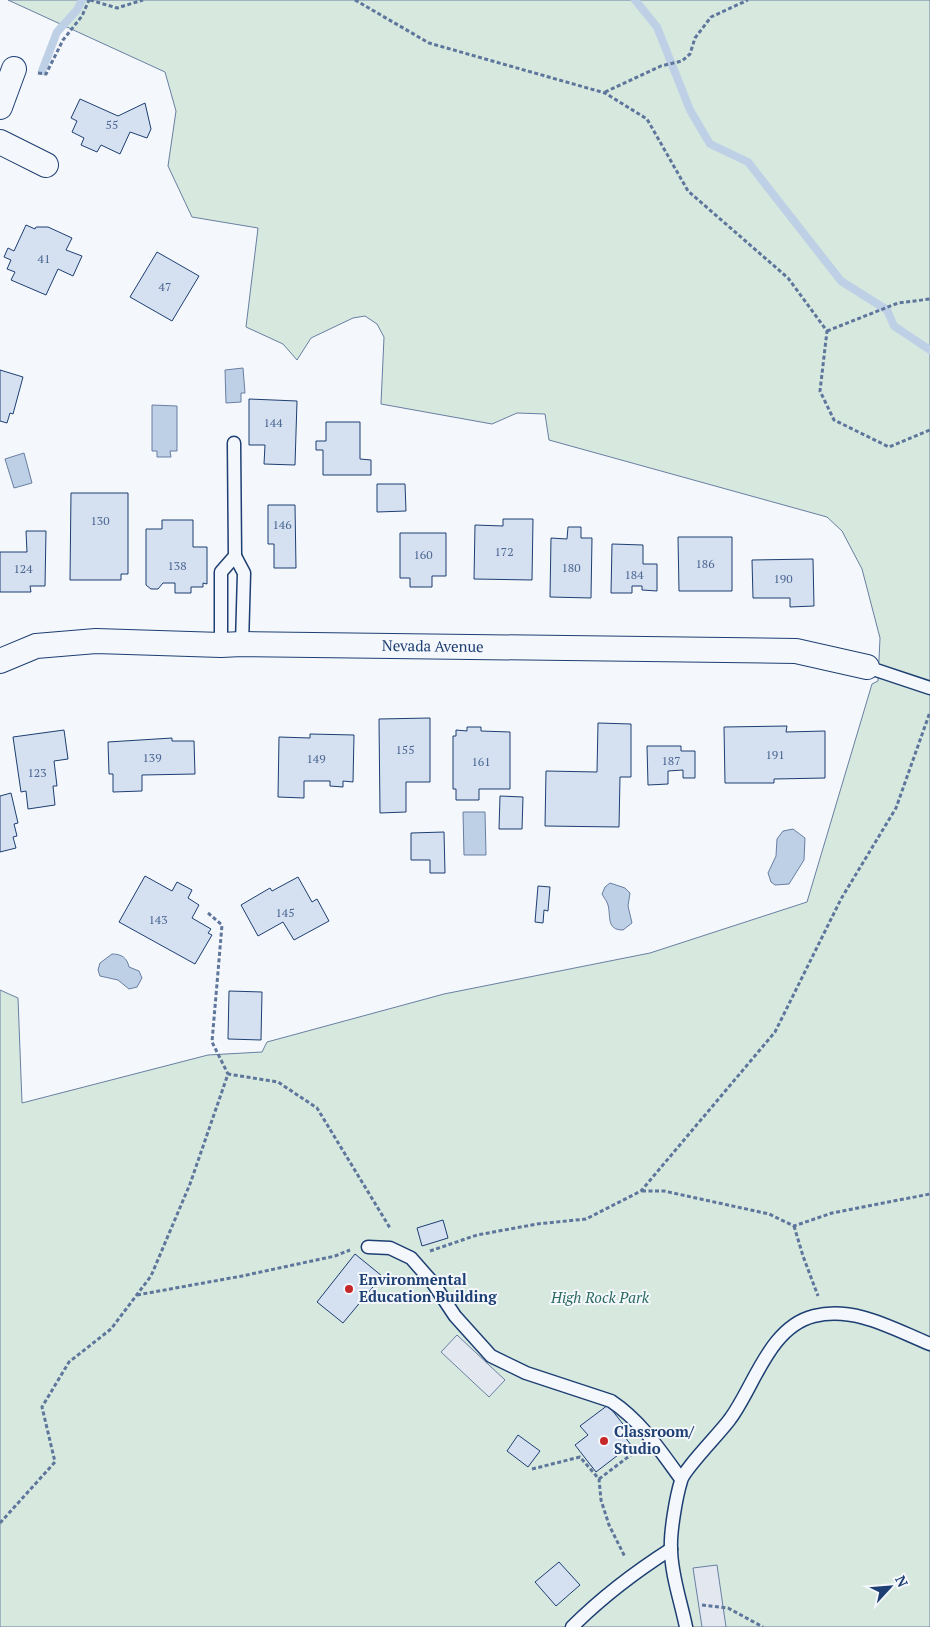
<svg xmlns="http://www.w3.org/2000/svg" width="930" height="1627" viewBox="0 0 930 1627" font-family="'PT Serif',serif">
	<style>
		.green { fill: #d7e8df; stroke: #687fa3 }
		.parking { fill: #e3e8f0; stroke: #687fa3 }
		.water { fill: #bed0e5; stroke: #687fa3 }
		.lines { fill: none; stroke-linecap: round; stroke-linejoin: round }
		.stream { stroke: #bed0e5; stroke-width: 8 }
		.building { fill: #d5e0f0; stroke: #1d3f73 }
		.lane-casing { stroke: #1d3f73; stroke-width: 15 }
		.street-casing { stroke: #1d3f73; stroke-width: 26 }
		.path { stroke: #5e769c; stroke-width: 3; stroke-dasharray: 4 2.5; stroke-linecap: butt }
		.lane { stroke: #f4f7fb; stroke-width: 12 }
		.street { stroke: #f4f7fb; stroke-width: 24 }
		.poi-dot { fill: #c62828; stroke: #f4f7fb; stroke-width: 2 }
		.labels { text-anchor: middle; stroke-width: 4; stroke-linejoin: round; paint-order: stroke }
		.number-label { font-size: 12px; fill: #4b6792 }
		.street-label { font-size: 15px; fill: #1d3f73; stroke: #f4f7fb }
		.poi-label { font-size: 15px; font-weight: bold; fill: #1d3f73; stroke: #f4f7fb; text-anchor: start }
		.park-label { font-size: 15px; font-style: italic; fill: #2c6c60; stroke: #f4f7fb }
	</style>
	<rect width="100%" height="100%" fill="#f4f7fb"/>
	<polygon class="green" points="8,0 930,0 930,1627 0,1627 0,990 18,998 22,1103 208,1055 262,1052 267,1042 444,994 650,953 807,902 872,684 878,681 880,638 862,569 842,531 827,517 549,440 545,414 517,413 492,424 381,404 384,337 377,324 365,316 353,318 311,338 297,360 283,344 246,327 258,228 192,217 168,166 176,111 165,72"/>
	<g class="parking">
		<polygon points="457,1335 505,1380 489,1397 441,1352"/>
		<polygon points="717,1565 726,1627 702,1627 693,1568"/>
	</g>
	<g class="water">
		<polygon points="243,368 245,393 241,393 241,402 226,403 225,370"/>
		<polygon points="152,405 177,406 177,451 170,451 171,457 157,457 157,451 152,451"/>
		<polygon points="24,453 32,483 14,488 5,459"/>
		<polygon points="463,812 485,812 486,855 464,855"/>
		<polygon points="793,829 805,838 804,860 789,884 775,885 771,882 768,873 776,856 777,839 783,831"/>
		<path d="M 610,883 L 625,888 L 630,893 L 628,906 L 632,923 L 623,930 C 606,930 611,916 608,905 C 607,901 604,898 602,894 L 605,887 Z"/>
		<path d="M 112,954 C 122,954 127,958 129,967 L 139,971 L 142,978 L 137,987 L 129,989 L 118,980 L 100,976 L 98,970 L 100,963 Z"/>
	</g>
	<g class="lines">
		<g class="stream">
			<polyline points="635,0 657,27 690,110 710,144 748,162 841,281 887,310 894,326 930,350"/>
			<polyline points="42,71 57,32 77,10 82,0"/>
		</g>
	</g>
	<g class="building">
		<polygon points="80,99 118,116 145,103 151,129 147,138 130,132 120,154 101,145 97,152 81,145 84,138 72,132 77,121 71,118"/>
		<polygon points="26,225 35,229 36,227 48,227 72,238 66,250 82,256 73,276 58,269 46,295 11,280 15,272 7,269 11,260 4,257 8,248 14,251"/>
		<polygon points="157,252 199,276 172,321 130,297"/>
		<polygon points="0,370 23,377 13,414 10,413 7,423 0,421"/>
		<polygon points="249,399 297,401 295,465 264,464 265,445 249,445"/>
		<polygon points="326,422 360,422 360,459 371,460 371,475 323,475 323,450 316,450 316,441 326,441"/>
		<polygon points="377,484 405,484 406,511 377,512"/>
		<polygon points="71,493 128,493 128,574 121,574 121,580 70,580"/>
		<polygon points="268,505 295,505 296,568 274,568 274,544 268,544"/>
		<polygon points="503,519 533,519 532,580 474,579 475,525 503,526"/>
		<polygon points="162,520 193,520 193,547 207,547 207,584 203,583 203,587 191,587 191,593 175,593 175,583 163,583 158,589 151,589 146,585 146,529 162,529"/>
		<polygon points="568,527 581,527 581,538 592,538 591,598 550,597 551,538 567,539"/>
		<polygon points="26,531 46,531 45,586 30,586 31,592 0,592 0,552 27,552"/>
		<polygon points="400,533 446,533 446,576 432,576 432,587 410,587 410,578 400,578"/>
		<polygon points="678,537 732,537 732,591 679,591"/>
		<polygon points="612,544 643,545 643,564 657,564 657,591 642,590 642,586 632,586 632,593 611,593"/>
		<polygon points="813,559 814,606 790,607 790,598 753,598 752,560"/>
		<polygon points="430,718 430,782 406,782 406,812 380,813 379,719"/>
		<polygon points="598,723 631,724 631,777 620,777 619,827 545,826 546,771 597,772"/>
		<polygon points="787,726 786,732 825,731 825,778 774,779 774,783 725,783 724,727"/>
		<polygon points="467,727 481,727 481,731 510,732 510,789 479,789 479,800 456,800 456,789 453,789 453,736 456,736 456,730 467,731"/>
		<polygon points="64,730 68,759 54,761 57,786 53,786 55,805 28,809 26,791 21,792 13,737"/>
		<polygon points="310,734 354,735 353,782 343,781 343,787 330,786 330,781 304,781 304,798 278,797 279,737 310,738"/>
		<polygon points="172,738 172,741 194,741 195,774 142,775 142,791 113,792 113,774 109,774 108,742"/>
		<polygon points="647,746 681,746 681,751 695,751 695,778 683,778 683,770 668,771 668,784 648,785"/>
		<polygon points="11,793 18,823 14,824 17,836 13,837 16,848 0,852 0,796"/>
		<polygon points="500,796 523,797 522,829 499,829"/>
		<polygon points="444,832 445,873 430,873 430,860 411,860 411,833"/>
		<polygon points="145,876 172,891 177,882 192,890 188,898 199,905 192,918 211,929 208,933 212,935 195,964 119,922"/>
		<polygon points="298,877 312,902 317,899 329,921 294,940 283,922 258,936 241,905 270,888 272,891"/>
		<polygon points="538,886 550,887 548,911 544,910 543,923 535,922"/>
		<polygon points="229,991 262,992 261,1040 228,1039"/>
		<polygon points="443,1220 448,1238 422,1246 417,1228"/>
		<polygon points="355,1254 382,1276 343,1323 317,1302"/>
		<polygon points="608,1405 630,1433 625,1437 631,1445 596,1472 575,1445 588,1435 580,1426"/>
		<polygon points="518,1435 540,1451 528,1467 507,1451"/>
		<polygon points="559,1562 580,1585 556,1606 535,1582"/>
	</g>
	<g class="lines">
		<defs>
			<g id="lane">
				<polyline points="235,556 244,573 242,644"/>
				<polyline points="221,645 221,572 235,556 234,443"/>
				<polyline points="867,667 930,688"/>
				<path d="M 368,1247 L 390,1248 L 411,1258 L 433,1283 L 455,1316 L 491,1356 L 526,1373 L 611,1401 C 641,1421 660,1450 681,1479"/>
				<path d="M 572,1627 C 602,1597 635,1572 671,1549"/>
				<path d="M 686,1627 C 681,1602 671,1574 671,1549 C 670,1533 676,1497 681,1481 C 683,1470 721,1432 730,1419 C 754,1387 769,1327 814,1316 C 855,1306 893,1329 930,1344"/>
			</g>
			<g id="street">
				<polyline points="0,107 14,69"/>
				<polyline points="0,142 46,165"/>
				<path id="s1" d="M 0,661 L 36,646 L 96,641 L 221,645 L 242,644 L 796,651 L 867,667"/>
			</g>
		</defs>
		<use href="#lane" class="lane-casing"/>
		<use href="#street" class="street-casing"/>
		<g class="path">
			<polyline points="90,0 117,8 143,0"/>
			<polyline points="355,0 429,43 605,93 647,119 688,191 788,278 827,331 820,391 834,420 889,447 930,430"/>
			<polyline points="38,73 46,74 63,40 82,16 89,0"/>
			<polyline points="605,92 661,66 682,61 690,54 695,38 711,17 748,0"/>
			<polyline points="827,331 898,303 930,299"/>
			<polyline points="208,913 222,925 212,1042 228,1074"/>
			<polyline points="642,1191 664,1191 769,1214 794,1226 832,1213 930,1194"/>
			<polyline points="794,1226 803,1256 818,1296"/>
			<polyline points="430,1251 477,1235 537,1224 586,1219 641,1191 775,1032 841,899 896,808 930,712"/>
			<polyline points="137,1295 242,1276 335,1256 350,1250"/>
			<polyline points="532,1469 580,1457 599,1479 601,1500 609,1525 625,1557"/>
			<polyline points="599,1479 636,1451"/>
			<polyline points="0,1523 55,1462 42,1407 69,1362 111,1329 151,1276 190,1184 228,1074 278,1082 317,1108 390,1228"/>
			<polyline points="702,1605 728,1608 763,1627"/>
		</g>
		<use href="#lane" class="lane"/>
		<use href="#street" class="street"/>
	</g>
	<g class="poi-dot">
		<circle cx="349" cy="1289" r="5"/>
		<circle cx="604" cy="1441" r="5"/>
	</g>
	<g class="labels">
		<g class="number-label">
			<text x="112" y="129">55</text>
			<text x="44" y="263">41</text>
			<text x="165" y="291">47</text>
			<text x="273" y="427">144</text>
			<text x="100" y="525">130</text>
			<text x="282" y="529">146</text>
			<text x="504" y="556">172</text>
			<text x="423" y="559">160</text>
			<text x="705" y="568">186</text>
			<text x="177" y="570">138</text>
			<text x="571" y="572">180</text>
			<text x="23" y="573">124</text>
			<text x="634" y="579">184</text>
			<text x="783" y="583">190</text>
			<text x="405" y="754">155</text>
			<text x="775" y="759">191</text>
			<text x="152" y="762">139</text>
			<text x="316" y="763">149</text>
			<text x="671" y="765">187</text>
			<text x="481" y="766">161</text>
			<text x="37" y="777">123</text>
			<text x="285" y="917">145</text>
			<text x="158" y="924">143</text>
		</g>
		<g class="street-label">
			<text dy="5" stroke="none"><textPath href="#s1" startOffset="436">Nevada Avenue</textPath></text>
		</g>
		<g class="poi-label">
			<text x="359" y="1285">Environmental<tspan x="359" dy="17">Education Building</tspan></text>
			<text x="614" y="1437">Classroom/<tspan x="614" dy="17">Studio</tspan></text>
		</g>
		<g class="park-label">
			<text x="600" y="1303">High Rock Park</text>
		</g>
	</g>
	<g transform="translate(890 1587) rotate(64)" stroke="#f4f7fb" stroke-width="4" paint-order="stroke">
	<path d="M0-4L9 19L0 12L-9 19Z" fill="#1d3f73"/>
	<text y="-8" font-size="14" font-weight="bold" text-anchor="middle" fill="#1d3f73">N</text>
	</g>
</svg>
